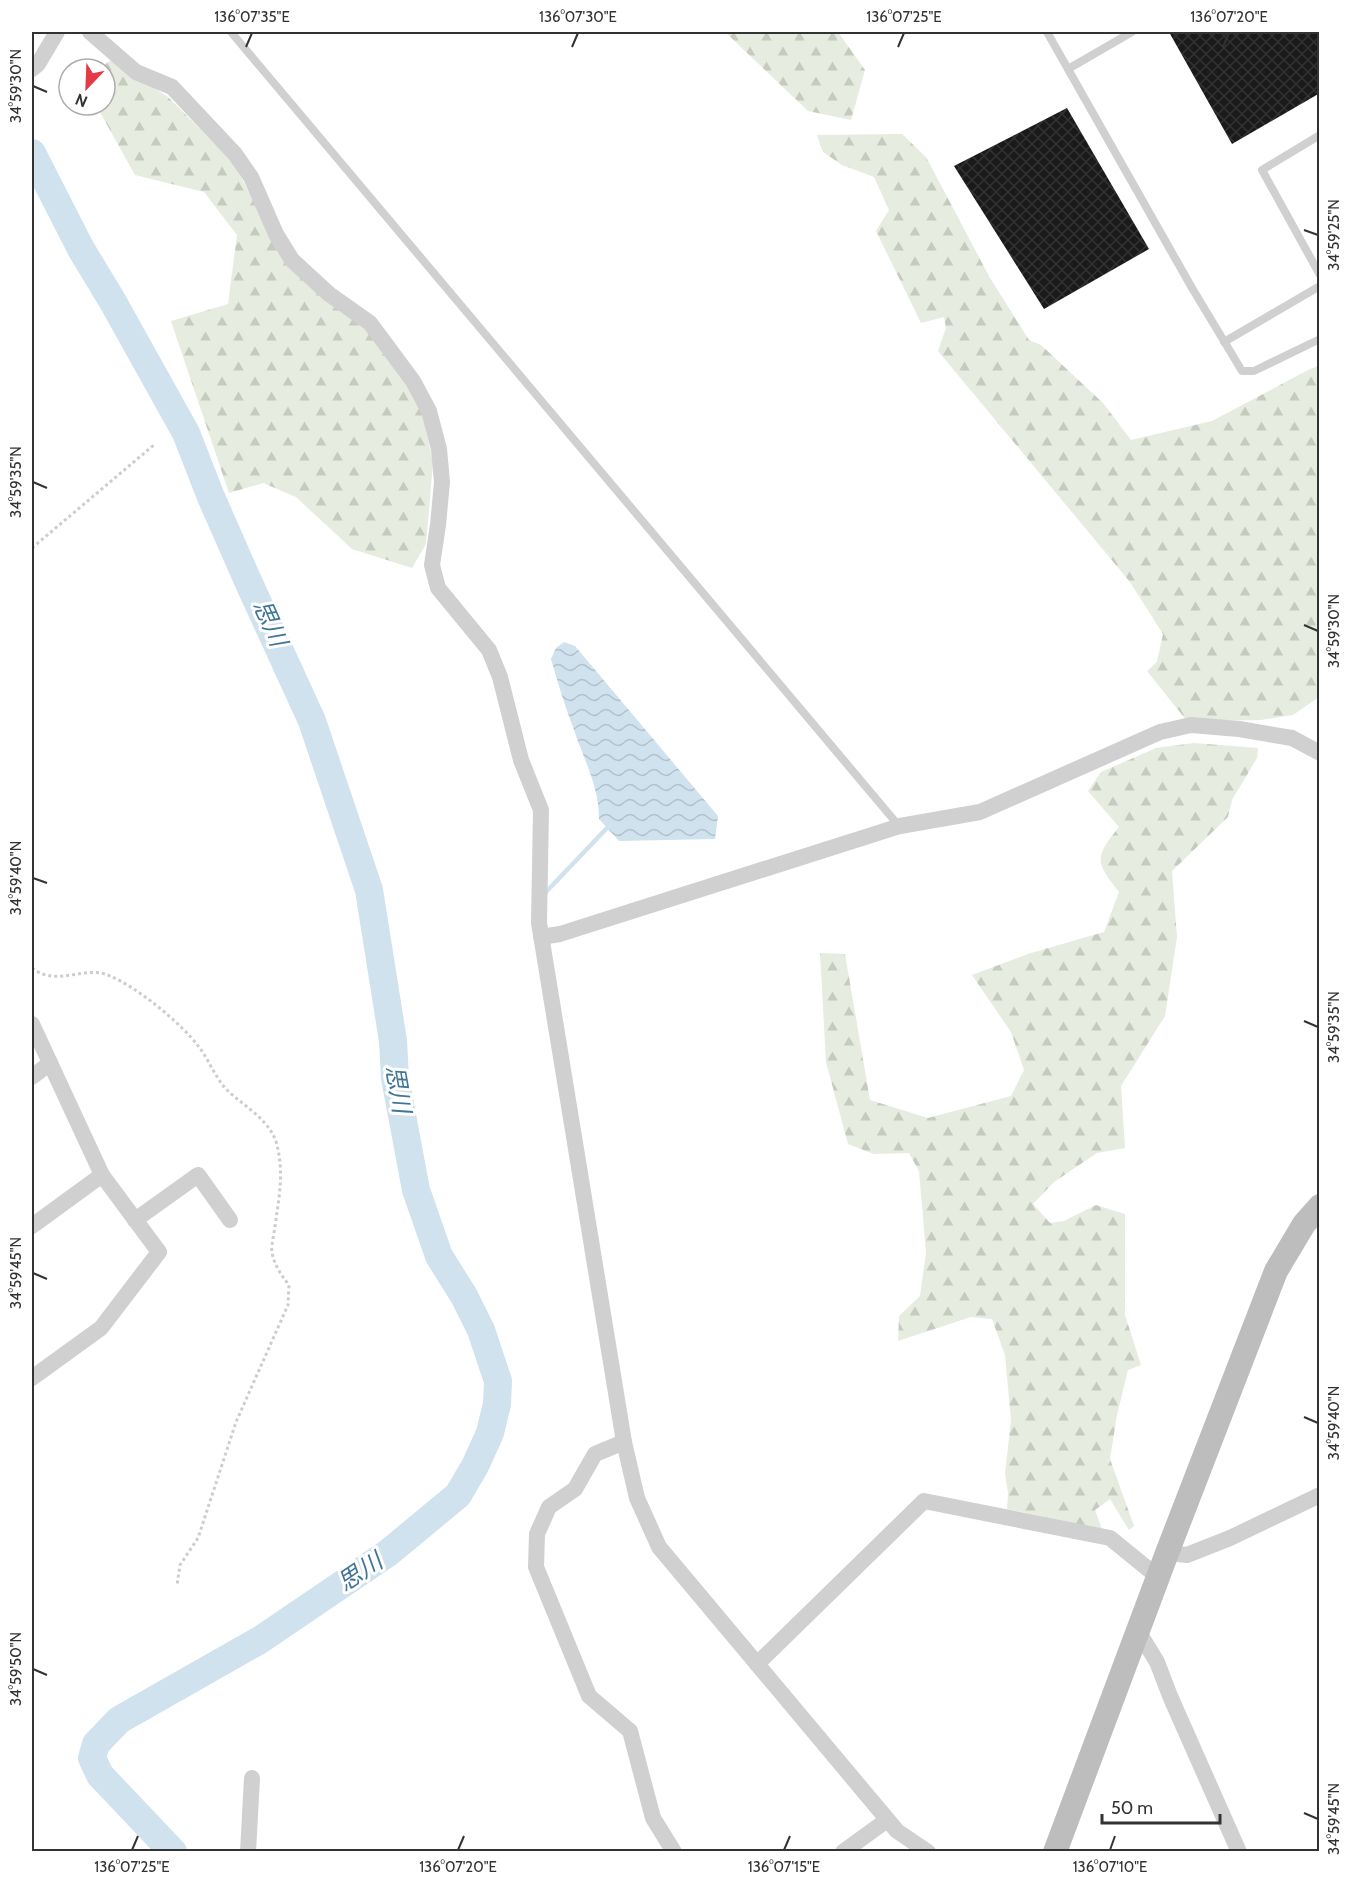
<svg xmlns="http://www.w3.org/2000/svg" width="1351" height="1883" viewBox="0 0 1351 1883" font-family="Cabin,'Noto Sans JP',sans-serif">
	<style>
		.forest { fill: url(#forest-firs) }
		.water { fill: url(#water-waves) }
		.lines { fill: none; stroke-linecap: round; stroke-linejoin: round }
		.stream { stroke: #cfe2ee; stroke-width: 4.5 }
		.river { stroke: #cfe2ee; stroke-width: 28 }
		.building { fill: url(#building-cross-hatch) }
		.path { stroke: #cdcdcd; stroke-width: 3; stroke-dasharray: 3 3; stroke-linecap: butt }
		.lane { stroke: #d0d0d0; stroke-width: 8 }
		.street { stroke: #d0d0d0; stroke-width: 16 }
		.secondary { stroke: #bdbdbd; stroke-width: 24 }
		.ticks { fill: none; stroke: #333; stroke-width: 2 }
		.labels { text-anchor: middle; stroke-width: 6; stroke-linejoin: round; paint-order: stroke }
		.water-label { font-size: 24px; font-style: italic; fill: #3f7597; stroke: #fff }
		.neatline { fill: none; stroke: #333; stroke-width: 2 }
		.ticks-label { font-size: 15px; text-anchor: middle; fill: #333 }
	</style>
	<defs>
		<pattern id="forest-firs" width="22" height="20" patternUnits="userSpaceOnUse" patternTransform="scale(1.5)"><rect width="22" height="20" fill="#e6ecdf"/><path d="M5 1l3.5 6h-7zM16 11l3.5 6h-7z" fill="#c6cbc0"/></pattern>
		<pattern id="water-waves" width="16" height="10" patternUnits="userSpaceOnUse" patternTransform="scale(1.5)"><rect width="16" height="10" fill="#cfe2ee"/><path d="M0 5q4-4 8 0t8 0" fill="none" stroke="#b2c2cd"/></pattern>
		<pattern id="building-cross-hatch" width="8" height="8" patternUnits="userSpaceOnUse" patternTransform="scale(1.5)"><rect width="8" height="8" fill="#1a1a1a"/><path d="M0 0l8 8M0 8l8-8" fill="none" stroke="#333"/></pattern>
	</defs>
	<rect width="100%" height="100%" fill="#fff"/>
	<g class="forest">
		<polygon points="725,32 838,32 865,70 851,120 808,111"/>
		<polygon points="112,59 168,97 234,163 270,234 369,331 421,405 433,463 426,544 412,568 352,549 296,497 263,483 229,493 171,321 228,304 237,235 204,192 135,175 96,105 105,105 105,69 99,69"/>
		<polygon points="902,134 926,157 990,278 1029,340 1041,345 1103,403 1131,440 1212,421 1310,369 1319,366 1319,697 1293,715 1261,720 1187,721 1147,671 1157,662 1163,634 1130,582 938,351 946,328 944,317 921,323 876,231 889,210 874,177 842,165 823,152 817,135"/>
		<path d="M 1194,743 L 1258,748 L 1257,758 L 1232,800 L 1228,817 L 1172,871 L 1177,937 L 1165,1016 L 1121,1086 L 1125,1148 L 1097,1153 L 1054,1182 L 1033,1204 L 1050,1223 L 1064,1221 L 1096,1205 L 1125,1214 L 1125,1315 L 1141,1365 L 1128,1370 L 1117,1415 L 1110,1459 L 1134,1526 L 1129,1530 L 1110,1499 L 1095,1510 L 1102,1529 L 1007,1509 L 1008,1493 L 1005,1474 L 1011,1420 L 1005,1355 L 992,1319 L 971,1317 L 898,1341 L 899,1316 L 920,1296 L 926,1253 L 919,1171 L 909,1153 L 874,1154 L 848,1144 L 826,1062 L 820,953 L 845,954 L 870,1100 L 928,1118 L 1011,1096 L 1024,1070 L 1011,1032 L 972,975 L 1031,953 L 1104,932 L 1119,892 C 1095,861 1094,858 1119,827 L 1088,791 L 1101,772 L 1156,748 Z"/>
	</g>
	<path class="water" d="M 564,642 L 575,646 L 718,816 L 715,839 L 619,841 L 599,819 C 599,786 584,760 574,730 C 565,707 558,683 551,659 L 556,648 Z"/>
	<g class="lines">
		<polyline class="stream" points="546,892 607,828"/>
		<polyline class="river" points="32,153 81,249 113,302 186,433 211,497 248,581 312,721 369,890 393,1041 395,1078 416,1190 439,1256 464,1296 481,1330 498,1381 497,1404 490,1433 475,1466 458,1495 388,1553 260,1640 119,1720 96,1744 92,1758 100,1775 173,1852"/>
	</g>
	<g class="building">
		<polygon points="1169,32 1320,32 1320,93 1232,144"/>
		<polygon points="1067,108 1149,249 1044,309 954,166"/>
	</g>
	<g class="lines">
		<g class="path">
			<polyline points="32,548 155,444"/>
			<path d="M 32,968 C 58,988 85,964 110,976 C 137,987 181,1023 199,1047 C 209,1060 215,1077 226,1089 C 243,1106 271,1120 277,1145 C 284,1174 279,1198 275,1226 C 274,1235 271,1245 272,1253 C 275,1266 281,1275 289,1285 L 288,1305 L 236,1422 L 198,1538 L 180,1565 L 177,1585"/>
		</g>
		<g class="lane">
			<polyline points="231,32 899,826"/>
			<polyline points="1047,32 1192,288 1242,371 1254,371 1320,339"/>
			<polyline points="1068,69 1132,32"/>
			<polyline points="1320,135 1262,170 1320,275"/>
			<polyline points="1224,342 1320,286"/>
		</g>
		<g class="street">
			<polyline points="90,32 136,72 172,87 235,154 251,177 276,234 292,260 329,294 370,323 413,381 429,411 439,449 442,482 438,525 432,565 438,588 489,650 500,677 521,760 541,810 539,923 624,1442 637,1498 659,1547 897,1831 928,1852"/>
			<polyline points="32,69 38,64 57,32"/>
			<polyline points="541,937 560,934 900,826 980,812 1160,732 1191,725 1239,729 1292,738 1320,753"/>
			<polyline points="32,1024 102,1175 159,1252 101,1328 32,1378"/>
			<polyline points="32,1077 50,1063"/>
			<polyline points="135,1220 198,1175 230,1220"/>
			<polyline points="32,1226 102,1175"/>
			<polyline points="624,1442 595,1454 575,1489 549,1507 537,1534 536,1567 589,1696 630,1731 653,1818 674,1852"/>
			<polyline points="1167,1553 1187,1555 1230,1538 1320,1495"/>
			<polyline points="1138,1631 1157,1662 1170,1696 1239,1852"/>
			<polyline points="757,1664 924,1501 1110,1538 1158,1577"/>
			<polyline points="248,1852 252,1778"/>
			<polyline points="843,1852 887,1820"/>
		</g>
		<polyline class="secondary" points="1055,1852 1167,1553 1276,1271 1304,1224 1320,1206"/>
	</g>
	<path class="ticks" d="M 246,47 L 252,33M 572,47 L 578,33M 898,47 L 904,33M 1223,47 L 1229,33M 33,86 L 47,92M 1304,230 L 1318,235M 33,482 L 47,488M 1304,625 L 1318,631M 33,878 L 47,883M 1304,1021 L 1318,1027M 33,1273 L 47,1279M 1304,1417 L 1318,1423M 33,1669 L 47,1675M 1304,1813 L 1318,1819M 132,1850 L 138,1836M 458,1850 L 464,1836M 784,1850 L 790,1836M 1110,1850 L 1115,1836"/>
	<g class="labels">
		<g class="water-label">
			<text transform="translate(270 623) rotate(66)" y="8">思川</text>
			<text transform="translate(398 1089) rotate(80)" y="8">思川</text>
			<text transform="translate(360 1572) rotate(-34)" y="8">思川</text>
		</g>
	</g>
	<rect width="1351" height="1883" fill="none" stroke="#ffffff" stroke-width="66"/>
	<g transform="translate(87 87) rotate(203)"><circle r="28" fill="#ffffff" stroke="#adadad" stroke-width="1.5"/>
	<path d="M0-4.5L10 22L0 15L-10 22Z" fill="#e63946"/>
	<text y="-9" font-size="16" font-weight="bold" text-anchor="middle" fill="#333333">N</text>
	</g>
	<path d="M1102 1814v9h118v-9" fill="none" stroke="#333333" stroke-width="3"/>
	<text x="1111" y="1814" font-size="18" fill="#333333" stroke="#ffffff" stroke-width="4.5" paint-order="stroke">50 m</text>
	<rect x="33" y="33" width="1285" height="1817" class="neatline"/>
	<g class="ticks-label">
		<text x="252" y="22">136°07'35"E</text>
		<text x="578" y="22">136°07'30"E</text>
		<text x="904" y="22">136°07'25"E</text>
		<text x="1229" y="22">136°07'20"E</text>
		<text transform="translate(16 86) rotate(-90)" y="5">34°59'30"N</text>
		<text transform="translate(1334 235) rotate(-90)" y="5">34°59'25"N</text>
		<text transform="translate(16 482) rotate(-90)" y="5">34°59'35"N</text>
		<text transform="translate(1334 631) rotate(-90)" y="5">34°59'30"N</text>
		<text transform="translate(16 878) rotate(-90)" y="5">34°59'40"N</text>
		<text transform="translate(1334 1027) rotate(-90)" y="5">34°59'35"N</text>
		<text transform="translate(16 1273) rotate(-90)" y="5">34°59'45"N</text>
		<text transform="translate(1334 1423) rotate(-90)" y="5">34°59'40"N</text>
		<text transform="translate(16 1669) rotate(-90)" y="5">34°59'50"N</text>
		<text transform="translate(1334 1819) rotate(-90)" y="5">34°59'45"N</text>
		<text x="132" y="1872">136°07'25"E</text>
		<text x="458" y="1872">136°07'20"E</text>
		<text x="784" y="1872">136°07'15"E</text>
		<text x="1110" y="1872">136°07'10"E</text>
	</g>
</svg>
